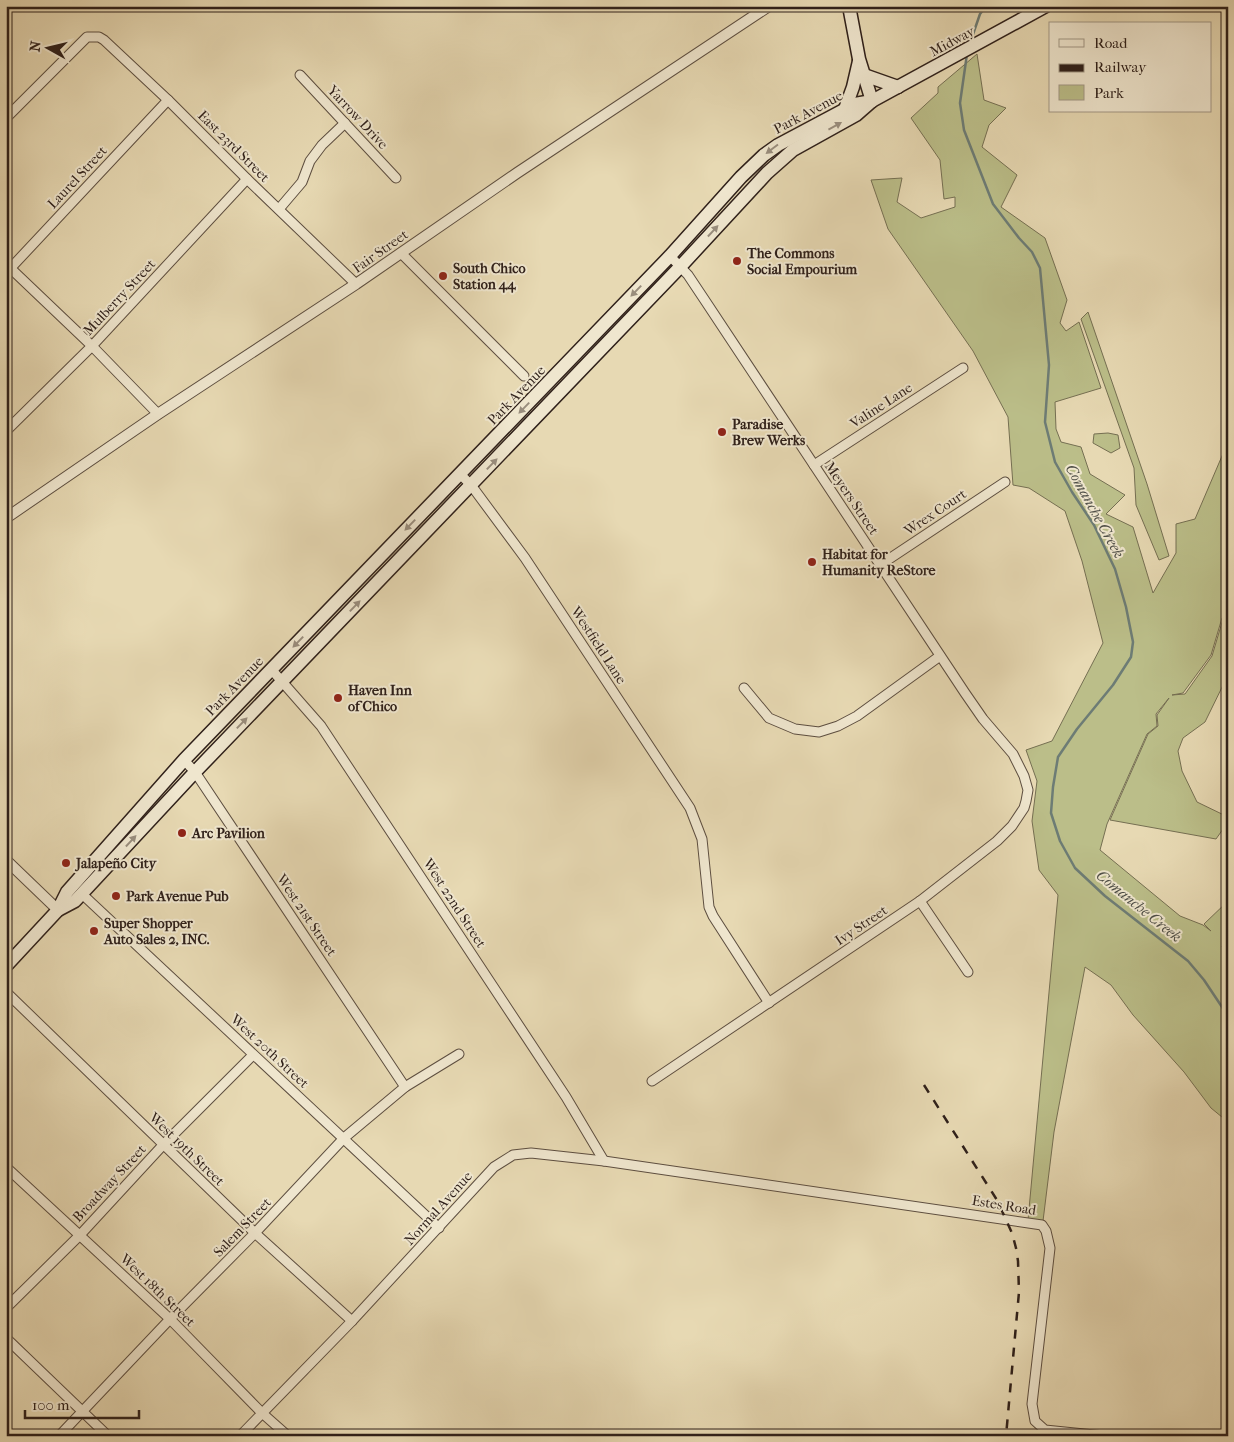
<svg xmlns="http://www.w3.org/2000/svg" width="1234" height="1442" viewBox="0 0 1234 1442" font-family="'IM FELL French Canon',serif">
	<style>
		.green { fill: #bbbe89; stroke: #756f52 }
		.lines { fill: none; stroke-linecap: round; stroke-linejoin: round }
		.stream { stroke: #6d7c75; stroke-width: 2.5 }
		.minor-casing { stroke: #5d4e40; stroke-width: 11 }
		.tertiary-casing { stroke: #5d4e40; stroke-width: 12 }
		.secondary-casing { stroke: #2f201a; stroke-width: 15 }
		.minor { stroke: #efe6ce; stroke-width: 9 }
		.tertiary { stroke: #efe6ce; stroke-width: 10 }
		.secondary { stroke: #efe6ce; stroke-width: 12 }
		.rail { stroke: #2f201a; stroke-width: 2.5; stroke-dasharray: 9 9; stroke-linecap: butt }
		.oneway { fill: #998d7d }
		.poi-dot { fill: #8f2418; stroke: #efe6ce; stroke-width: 2 }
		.labels { text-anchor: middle; stroke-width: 4; stroke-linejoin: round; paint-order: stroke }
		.street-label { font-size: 14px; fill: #2f201a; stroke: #efe6ce }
		.poi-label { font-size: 14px; font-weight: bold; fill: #2f201a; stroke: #efe6ce; text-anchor: start }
		.water-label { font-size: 15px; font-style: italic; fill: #4e4e47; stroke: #efe6ce }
	</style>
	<rect width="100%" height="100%" fill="#e7d9b3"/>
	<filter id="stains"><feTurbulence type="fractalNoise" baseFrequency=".004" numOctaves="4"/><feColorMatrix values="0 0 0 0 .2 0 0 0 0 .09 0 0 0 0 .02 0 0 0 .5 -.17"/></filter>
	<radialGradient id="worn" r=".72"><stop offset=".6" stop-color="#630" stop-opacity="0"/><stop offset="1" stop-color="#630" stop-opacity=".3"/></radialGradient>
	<g class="green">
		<polygon points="977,54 984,100 1006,108 989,125 982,147 1017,175 1001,207 1045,238 1067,300 1060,323 1066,331 1079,322 1101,388 1055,402 1056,429 1061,442 1081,447 1090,474 1125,495 1106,514 1133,527 1153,593 1176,553 1176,524 1195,519 1228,442 1228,614 1222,618 1211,655 1183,693 1172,695 1185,694 1212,656 1223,619 1228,617 1228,675 1205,722 1183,738 1178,751 1182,771 1197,802 1228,817 1228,822 1216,839 1110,820 1148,734 1158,726 1157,715 1169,698 1156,714 1157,726 1147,734 1107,824 1100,850 1180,916 1203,925 1211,931 1204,924 1228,901 1228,954 1222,946 1228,956 1228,1122 1211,1108 1184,1072 1133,1015 1111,985 1085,967 1054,1132 1043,1221 1028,1220 1058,895 1039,870 1032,821 1037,781 1026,750 1052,741 1103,643 1082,561 1065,511 1029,488 1013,485 1008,417 973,351 888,229 871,180 902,178 897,202 921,218 955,207 955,197 944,199 940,160 911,118 938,93 938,87"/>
		<polygon points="1088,312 1147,484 1169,556 1159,560 1136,505 1134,468 1081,319"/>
		<polygon points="1108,433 1118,435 1120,448 1111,453 1093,443 1094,434"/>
	</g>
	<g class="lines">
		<g class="stream">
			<polyline points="970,43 980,14 986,6"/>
			<polyline points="967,54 960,103 964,130 993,204 1019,238 1032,252 1040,268 1049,365 1045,422 1055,462 1072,492 1094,525 1115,569 1126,607 1133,642 1131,657 1113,685 1077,729 1058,757 1053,787 1051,813 1060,841 1075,868 1105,896 1188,961 1204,980 1228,1016"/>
		</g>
		<defs>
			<g id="minor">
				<polyline points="300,75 396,178"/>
				<polyline points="6,118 87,37 99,37 104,40 168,100 247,179 356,284"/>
				<polyline points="279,209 302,182 310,161 322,145 345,123"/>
				<polyline points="401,253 524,376"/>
				<polyline points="6,264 92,346 158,414"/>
				<polyline points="6,273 168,100"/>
				<polyline points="6,431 92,346 247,179"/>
				<polyline points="814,465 963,368"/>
				<polyline points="460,474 471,485 525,558 690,808 702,839 709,907 713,916 769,1003"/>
				<polyline points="880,565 1005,482"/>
				<polyline points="271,669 321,726 566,1097 604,1161"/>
				<polyline points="744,688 769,718 795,729 819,732 838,726 857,716 940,656"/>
				<polyline points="184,760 195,772 405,1087"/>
				<polyline points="82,894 439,1228"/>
				<polyline points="920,901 968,972"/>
				<polyline points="6,992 255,1233 352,1321"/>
				<polyline points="652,1081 920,901 997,841 1012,826 1024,808 1026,801 1028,790 1024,776 1013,754 983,719 965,693 706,302 688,275 670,256"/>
				<polyline points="6,1167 170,1319 262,1413 288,1436"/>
				<polyline points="6,1308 80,1235 163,1145 253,1055"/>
				<polyline points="6,1338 108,1436"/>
				<polyline points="59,1436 170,1319 255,1233 344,1138 405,1087 459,1054"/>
				<polyline points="240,1436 352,1321 494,1167 513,1155 531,1153 604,1161 1042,1225 1046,1231 1050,1248 1032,1404 1035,1421 1045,1430 1104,1436"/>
			</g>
			<g id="tertiary">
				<polyline points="6,518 158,414 356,284 517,173 769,6"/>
				<polyline points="6,860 58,910"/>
			</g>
			<g id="secondary">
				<polyline points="849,6 859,59 872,101"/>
				<polyline points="864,75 898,87"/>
				<polyline points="845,109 853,87 859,61"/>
				<polyline points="58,910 75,901 195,772 680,267 767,173 793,150 856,115 872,101 1046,6"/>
				<polyline points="6,966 58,910 67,892 184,760 670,256 741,177 764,155 778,145 855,104 872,101"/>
			</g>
		</defs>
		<use href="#minor" class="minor-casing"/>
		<use href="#tertiary" class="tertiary-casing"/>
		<use href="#secondary" class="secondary-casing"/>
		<use href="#minor" class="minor"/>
		<use href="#tertiary" class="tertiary"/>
		<use href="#secondary" class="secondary"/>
		<polyline class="rail" points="924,1085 997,1200 1012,1233 1016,1248 1018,1261 1019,1292 1006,1436"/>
	</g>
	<defs><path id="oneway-solid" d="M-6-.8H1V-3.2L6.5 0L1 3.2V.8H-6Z" transform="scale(1.25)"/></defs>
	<g class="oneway">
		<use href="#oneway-solid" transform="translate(835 126) rotate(-29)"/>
		<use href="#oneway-solid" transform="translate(772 149) rotate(143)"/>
		<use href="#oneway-solid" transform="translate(713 231) rotate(-47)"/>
		<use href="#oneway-solid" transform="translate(636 291) rotate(134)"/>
		<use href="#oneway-solid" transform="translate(524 408) rotate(134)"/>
		<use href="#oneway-solid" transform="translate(492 464) rotate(-46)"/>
		<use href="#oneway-solid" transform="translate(410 525) rotate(134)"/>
		<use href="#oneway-solid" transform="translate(355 606) rotate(-46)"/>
		<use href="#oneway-solid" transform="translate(298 642) rotate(134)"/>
		<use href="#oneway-solid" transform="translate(242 723) rotate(-46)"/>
		<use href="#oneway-solid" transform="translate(131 841) rotate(-47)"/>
	</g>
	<g class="poi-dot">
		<circle cx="737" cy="261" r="5"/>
		<circle cx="443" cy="276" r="5"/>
		<circle cx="722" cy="432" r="5"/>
		<circle cx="812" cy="562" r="5"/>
		<circle cx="338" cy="698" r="5"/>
		<circle cx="182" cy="833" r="5"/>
		<circle cx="66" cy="863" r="5"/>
		<circle cx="116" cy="896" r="5"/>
		<circle cx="94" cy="931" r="5"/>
	</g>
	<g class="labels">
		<g class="street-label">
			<text transform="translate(952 41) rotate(-28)" y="5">Midway</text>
			<text transform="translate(808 112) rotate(-28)" y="5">Park Avenue</text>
			<text transform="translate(358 117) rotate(47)" y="5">Yarrow Drive</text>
			<text transform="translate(234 146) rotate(45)" y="5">East 23rd Street</text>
			<text transform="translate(77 177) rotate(-47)" y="5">Laurel Street</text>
			<text transform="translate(380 251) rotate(-35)" y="5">Fair Street</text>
			<text transform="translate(119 297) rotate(-47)" y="5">Mulberry Street</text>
			<text transform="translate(516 395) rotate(-46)" y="5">Park Avenue</text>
			<text transform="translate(881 405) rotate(-33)" y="5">Valine Lane</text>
			<text transform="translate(852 498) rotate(56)" y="5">Meyers Street</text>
			<text transform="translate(935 512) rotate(-34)" y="5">Wrex Court</text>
			<text transform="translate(599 645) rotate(57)" y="5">Westfield Lane</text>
			<text transform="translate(234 686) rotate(-46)" y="5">Park Avenue</text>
			<text transform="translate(455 903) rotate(57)" y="5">West 22nd Street</text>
			<text transform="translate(307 915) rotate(56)" y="5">West 21st Street</text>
			<text transform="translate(861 925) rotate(-34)" y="5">Ivy Street</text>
			<text transform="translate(270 1051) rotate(43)" y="5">West 20th Street</text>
			<text transform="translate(187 1149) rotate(44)" y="5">West 19th Street</text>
			<text transform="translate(109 1183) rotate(-47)" y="5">Broadway Street</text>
			<text transform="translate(1004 1205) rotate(9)" y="5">Estes Road</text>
			<text transform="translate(438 1208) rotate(-48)" y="5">Normal Avenue</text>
			<text transform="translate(242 1227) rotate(-46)" y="5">Salem Street</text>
			<text transform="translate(158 1290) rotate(44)" y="5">West 18th Street</text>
		</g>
		<g class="poi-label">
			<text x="747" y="258">The Commons<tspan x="747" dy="16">Social Empourium</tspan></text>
			<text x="453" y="273">South Chico<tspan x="453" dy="16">Station 44</tspan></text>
			<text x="732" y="429">Paradise<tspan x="732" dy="16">Brew Werks</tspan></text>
			<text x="822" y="559">Habitat for<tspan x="822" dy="16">Humanity ReStore</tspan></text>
			<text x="348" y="695">Haven Inn<tspan x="348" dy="16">of Chico</tspan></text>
			<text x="192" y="838">Arc Pavilion</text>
			<text x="76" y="868">Jalapeño City</text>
			<text x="126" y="901">Park Avenue Pub</text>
			<text x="104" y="928">Super Shopper<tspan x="104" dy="16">Auto Sales 2, INC.</tspan></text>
		</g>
		<g class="water-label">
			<text transform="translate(1095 511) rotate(61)" y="5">Comanche Creek</text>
			<text transform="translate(1139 906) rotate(39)" y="5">Comanche Creek</text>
		</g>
	</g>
	<rect width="1234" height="1442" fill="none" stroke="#e7d9b3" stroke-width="25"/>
	<rect x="8" y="8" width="1219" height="1427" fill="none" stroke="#2f201a" stroke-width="2.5"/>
	<rect x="12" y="12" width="1209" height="1417" fill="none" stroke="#2f201a"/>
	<rect x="1049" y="22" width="162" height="90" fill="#efe6ce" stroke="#a29786"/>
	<rect x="1059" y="39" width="25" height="8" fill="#efe6ce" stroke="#a29786"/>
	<text x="1094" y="48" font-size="15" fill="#2f201a">Road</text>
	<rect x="1059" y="64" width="25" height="8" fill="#2f201a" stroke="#a29786"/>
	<text x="1094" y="72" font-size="15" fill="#2f201a">Railway</text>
	<rect x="1059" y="85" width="25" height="15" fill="#bbbe89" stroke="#a29786"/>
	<text x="1094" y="98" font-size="15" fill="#2f201a">Park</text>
	<g transform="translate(48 48) rotate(278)" stroke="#efe6ce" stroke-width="4" paint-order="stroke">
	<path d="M0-4L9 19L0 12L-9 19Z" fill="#2f201a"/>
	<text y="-8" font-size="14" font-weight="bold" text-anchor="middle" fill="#2f201a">N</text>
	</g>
	<path d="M25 1410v8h114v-8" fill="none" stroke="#2f201a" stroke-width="2.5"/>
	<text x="32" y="1410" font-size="15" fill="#2f201a" stroke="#efe6ce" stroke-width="4" paint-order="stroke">100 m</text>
	<rect width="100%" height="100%" filter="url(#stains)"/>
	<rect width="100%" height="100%" fill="url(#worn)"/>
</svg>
